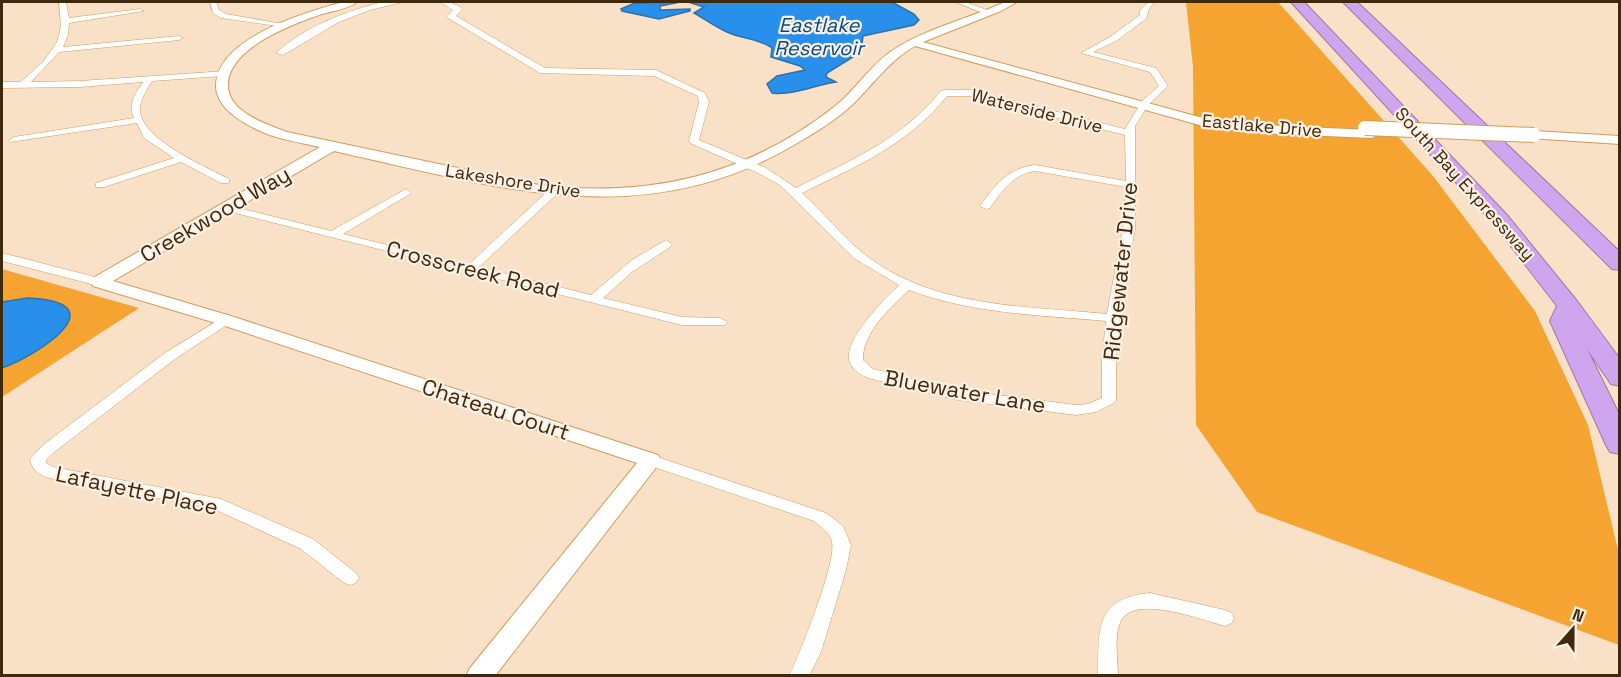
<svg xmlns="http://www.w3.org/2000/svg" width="1621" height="677" viewBox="0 0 1621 677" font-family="'Space Grotesk',sans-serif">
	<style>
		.green { fill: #f6a431 }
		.water { fill: #2890eb; stroke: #2f71a8; stroke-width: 1.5 }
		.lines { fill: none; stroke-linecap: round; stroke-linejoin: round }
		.street-casing { stroke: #d29b59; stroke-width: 1 }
		.secondary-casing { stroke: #d29b59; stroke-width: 2 }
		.highway-casing { stroke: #9d7aa0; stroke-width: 2 }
		.street { fill: #fff; fill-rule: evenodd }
		.secondary { fill: #fff; fill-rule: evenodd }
		.highway { fill: #cfa5ef; fill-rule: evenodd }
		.secondary-bridge-casing { stroke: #d29b59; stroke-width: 16; stroke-linecap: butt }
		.secondary-bridge { stroke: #fff; stroke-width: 14 }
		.labels { text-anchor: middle; stroke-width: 4.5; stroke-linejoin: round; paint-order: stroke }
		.far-street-label { font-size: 18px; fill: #3f290c; stroke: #fcf0e4 }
		.far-water-label { font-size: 20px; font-style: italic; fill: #004a84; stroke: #fcf0e4 }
		.street-label { font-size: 22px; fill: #3f290c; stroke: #fcf0e4 }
	</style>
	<rect width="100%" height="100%" fill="#f8e1c7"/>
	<g class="green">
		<polygon points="1186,2 1278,2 1433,176 1535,311 1588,425 1619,554 1619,645 1257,512 1196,425 1193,67"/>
		<polygon points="2,269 139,308 2,397"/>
	</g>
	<g class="water">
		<polygon points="674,2 676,3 660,6 660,10 690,9 690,11 659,19 622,11 621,9 635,3"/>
		<path d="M 688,2 L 892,2 L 914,14 L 919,20 L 914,25 L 863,36 L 861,52 L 827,73 L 826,77 L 836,82 C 814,85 793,96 772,93 L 767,84 L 777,76 L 805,70 L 800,66 L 771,57 L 772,48 C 758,38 742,39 727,32 C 715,27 705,19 694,13 L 704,7 Z"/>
		<path d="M 28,298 C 119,302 39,355 2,368 L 2,302 Z"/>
	</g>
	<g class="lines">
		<defs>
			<g id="street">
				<path d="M 59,2 L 66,2 L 69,18 L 140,9 L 144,11 L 69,23 L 68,35 L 63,47 L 179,36 L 183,38 L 179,40 L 59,52 L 31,82 L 80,81 L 226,71 L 227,73 L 223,76 L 152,81 C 147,89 142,97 140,106 C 136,138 205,166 229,179 L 229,183 L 221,183 L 181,162 L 104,187 L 96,187 L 96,183 L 174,158 L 144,138 L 137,123 L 10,142 L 9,140 L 14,137 L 134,118 C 128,104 135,94 143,82 L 80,87 L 2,88 L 2,82 L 20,82 L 23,80 L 43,62 L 57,42 L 61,27 Z"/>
				<polygon points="210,2 216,2 219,10 226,14 289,25 285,27 221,18 213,13"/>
				<path d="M 383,2 L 403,2 L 370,10 L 339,22 L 283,55 L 276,53 C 304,27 346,11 383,2 Z"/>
				<path d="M 440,2 L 449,2 L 461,7 L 462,9 L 456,16 L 545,68 L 656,70 L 705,93 L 709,102 L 699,140 L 766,168 L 796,188 C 851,160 901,140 941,91 L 944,90 L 970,90 L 1125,129 L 1143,100 L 1159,86 L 1150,72 L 1081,53 L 1110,37 L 1140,15 L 1140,11 L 1148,2 L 1154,2 L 1148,11 L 1147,18 L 1116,41 L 1093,52 L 1156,68 L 1168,86 L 1149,104 L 1135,126 L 1135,228 L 1120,318 L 1116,359 L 1116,400 L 1114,403 L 1096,412 L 1076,415 L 958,400 L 868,378 C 861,375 854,371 850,363 C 841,341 885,299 899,285 L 855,259 L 780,185 L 758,173 L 690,143 L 689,141 L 699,102 L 698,96 L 654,76 L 540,73 L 448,18 L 447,16 L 453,10 ZM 947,96 L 970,96 L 1125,135 L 1126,181 L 1035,165 C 1008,168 995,185 980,206 L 986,209 L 990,208 C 1002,191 1013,174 1035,171 L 1126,187 L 1123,228 L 1107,314 C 1027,306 936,308 868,257 C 844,239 825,214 802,193 C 857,166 908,145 947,96 ZM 909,290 C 972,314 1040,315 1106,321 L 1102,359 L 1102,398 L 1088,404 L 1076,405 L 958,390 L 873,369 L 863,360 C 862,333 891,307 909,290 Z"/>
				<polygon points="955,2 965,2 995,13 988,15"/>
				<polygon points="554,188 559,191 558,193 479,267 591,295 632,260 666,240 672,244 670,247 632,272 603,298 682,317 720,318 727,322 725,325 682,325 223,210 221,208 227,205 331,231 406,189 411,192 410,194 343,234 468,265 550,189"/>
				<polygon points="2,253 103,279 105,282 99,286 2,261"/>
				<path d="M 225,316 L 232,320 L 230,323 L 175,359 L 53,453 L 46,460 L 46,463 L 53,467 L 221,499 L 313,539 L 356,573 L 359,578 L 356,583 L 350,585 L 344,583 L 301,549 L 212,508 L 49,478 C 38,474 32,470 30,459 L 43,445 L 165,353 Z"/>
				<path d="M 651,455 L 826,513 L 843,526 L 851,545 L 846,570 L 821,652 L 809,676 L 789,676 C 800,654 837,561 832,542 C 830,532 821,528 814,521 L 645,464 L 643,460 L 645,456 Z"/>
				<path d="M 1150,593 L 1225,610 L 1232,613 L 1234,618 L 1232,623 L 1225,626 C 1202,620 1137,595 1122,619 C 1113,633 1118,659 1118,676 L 1098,676 C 1099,630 1094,598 1150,593 Z"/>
			</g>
			<g id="secondary">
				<path d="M 343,2 L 357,2 C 348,9 333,11 322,14 C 293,24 227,48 228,86 C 229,113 267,124 287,132 L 539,185 C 649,198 746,176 834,107 C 856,90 870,65 893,50 C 927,28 968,19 1005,2 L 1017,2 L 1001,11 L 923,42 L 1203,118 L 1261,125 L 1372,130 L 1379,134 L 1372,138 L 1261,133 L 1203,126 L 915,46 C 891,60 877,79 859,98 C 843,115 823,128 804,139 C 646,237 501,188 334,151 L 113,281 L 231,316 L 658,455 L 661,460 L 658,465 L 495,676 L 466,676 L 470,668 L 637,463 L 219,324 L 93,286 L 91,282 L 93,278 L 320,147 C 298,142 274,139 254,128 C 238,120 216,106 216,86 C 216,38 306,12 343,2 Z"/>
				<polygon points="1534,131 1620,136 1620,144 1529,138 1527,135"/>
			</g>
			<g id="highway">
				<polygon points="1291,2 1304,2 1507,215 1577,301 1620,359 1620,386 1611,384 1587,349 1620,416 1620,454 1610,452 1606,445 1550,321 1557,306 1493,223"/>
				<polygon points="1343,2 1357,2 1620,252 1620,270 1612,269"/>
			</g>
		</defs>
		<use href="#street" class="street-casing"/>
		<use href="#secondary" class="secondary-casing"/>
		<use href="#highway" class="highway-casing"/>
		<use href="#street" class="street"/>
		<use href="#secondary" class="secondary"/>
		<use href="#highway" class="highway"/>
		<defs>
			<polyline id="secondary-bridge" points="1365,128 1534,135"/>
		</defs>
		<use href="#secondary-bridge" class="secondary-bridge-casing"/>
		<use href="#secondary-bridge" class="secondary-bridge"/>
	</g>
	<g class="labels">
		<g class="far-street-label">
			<text transform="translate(1037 111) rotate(14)" y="6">Waterside Drive</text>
			<text transform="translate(1262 126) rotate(5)" y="6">Eastlake Drive</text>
			<text transform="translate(513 181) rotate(9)" y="6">Lakeshore Drive</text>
			<text transform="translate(1465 184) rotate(48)" y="6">South Bay Expressway</text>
		</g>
		<g class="far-water-label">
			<text x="819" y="32">Eastlake<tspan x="819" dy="23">Reservoir</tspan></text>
		</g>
		<g class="street-label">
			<text transform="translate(215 214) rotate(-30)" y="8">Creekwood Way</text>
			<text transform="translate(473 269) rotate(14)" y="8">Crosscreek Road</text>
			<text transform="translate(1120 271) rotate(-84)" y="8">Ridgewater Drive</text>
			<text transform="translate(965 391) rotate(10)" y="8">Bluewater Lane</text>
			<text transform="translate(496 409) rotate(18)" y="8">Chateau Court</text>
			<text transform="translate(137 490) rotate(12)" y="8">Lafayette Place</text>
		</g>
	</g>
	<rect width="1621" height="677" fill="none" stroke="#3f290c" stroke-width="6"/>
	<g transform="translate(1573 629) rotate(21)" stroke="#fcf0e4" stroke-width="4.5" paint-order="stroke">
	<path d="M0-4.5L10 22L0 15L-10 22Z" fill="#3f290c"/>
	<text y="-9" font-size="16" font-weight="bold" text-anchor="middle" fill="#3f290c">N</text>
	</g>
</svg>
